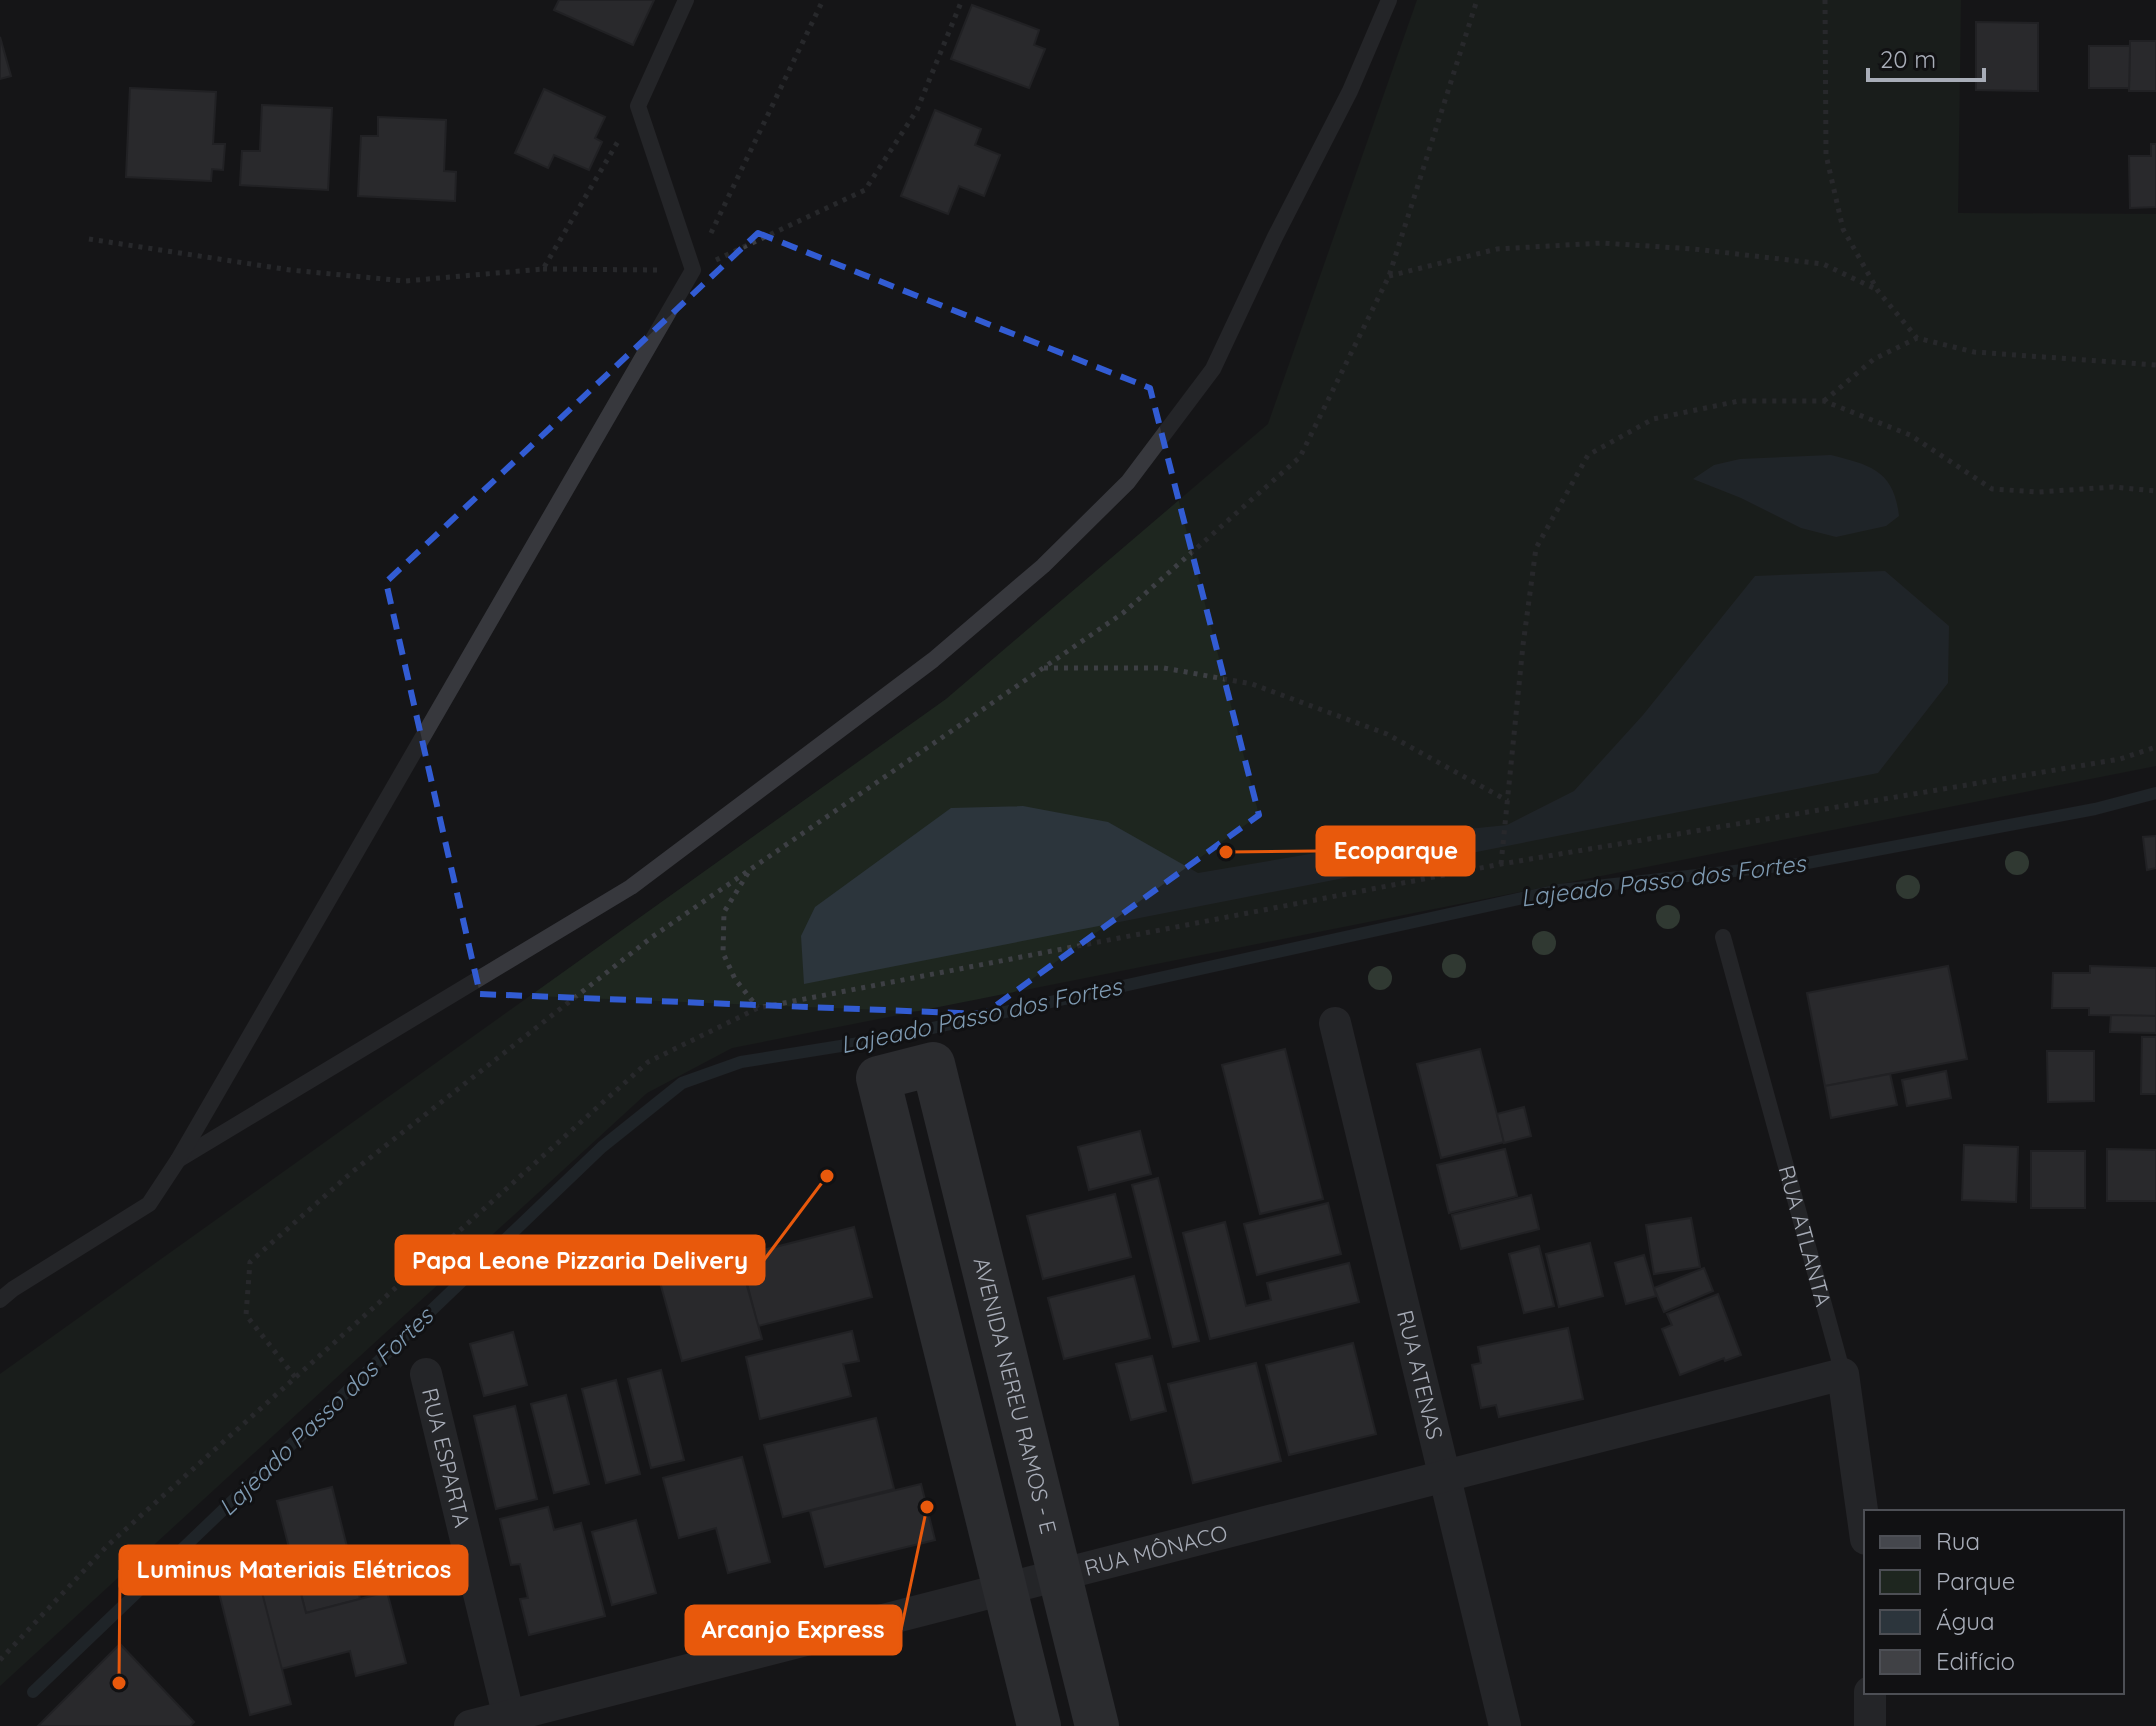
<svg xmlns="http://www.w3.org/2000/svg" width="2156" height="1726" viewBox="0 0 2156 1726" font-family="Quicksand,sans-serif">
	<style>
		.green { fill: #1e261f }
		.water { fill: #2c353c }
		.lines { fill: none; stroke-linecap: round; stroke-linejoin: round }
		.stream { stroke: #2c353c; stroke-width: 12 }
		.building { fill: #404145; stroke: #303034; stroke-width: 2 }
		.path { stroke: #3d3f44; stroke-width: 5; stroke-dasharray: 4 6; stroke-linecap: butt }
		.lane { stroke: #37383d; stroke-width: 16 }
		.street { stroke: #37383d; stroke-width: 32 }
		.secondary { stroke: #45474d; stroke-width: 44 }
		.tree { fill: #506452 }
		.marked { fill: none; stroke: #325cd3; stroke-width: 6; stroke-dasharray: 16 10; stroke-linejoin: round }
		.labels { text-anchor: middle; stroke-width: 6; stroke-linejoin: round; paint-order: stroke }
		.street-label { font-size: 22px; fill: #a8adb8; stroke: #111113 }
		.water-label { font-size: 24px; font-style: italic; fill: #7f9bb3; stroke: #111113 }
		.leader { fill: none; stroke: #e8590c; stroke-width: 3 }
		.callout-dot { fill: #e8590c; stroke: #111113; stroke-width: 3 }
		.callout { fill: #e8590c; stroke: #e8590c; stroke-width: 3 }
		.callout-label { font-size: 24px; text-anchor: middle; font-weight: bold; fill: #fff }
	</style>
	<rect width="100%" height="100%" fill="#161618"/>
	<polygon class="green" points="1417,0 1961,0 1958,213 2156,214 2156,766 732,1048 647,1093 0,1686 0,1374 946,699 1268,424"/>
	<g class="water">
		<path d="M 1831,455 C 1870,465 1894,470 1899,516 L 1886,526 L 1836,537 L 1801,528 L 1741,498 L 1693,479 L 1714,465 L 1740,459 Z"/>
		<polygon points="1885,571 1949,626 1948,683 1878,773 804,984 801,936 815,907 951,808 1023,806 1108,822 1198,873 1439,832 1507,825 1574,791 1643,715 1755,576"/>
	</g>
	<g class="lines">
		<polyline class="stream" points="33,1692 602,1147 682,1083 741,1062 878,1040 1559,890 1807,863 2095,809 2156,793"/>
	</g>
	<g class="building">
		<polygon points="559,0 654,0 633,45 554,10"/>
		<polygon points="972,5 1039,30 1034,45 1045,49 1029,88 951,59"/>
		<polygon points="1976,22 2038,23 2038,91 1976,90"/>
		<polygon points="0,37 11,76 0,79"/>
		<polygon points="2130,41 2156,41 2156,91 2129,91"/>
		<polygon points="2089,46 2130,46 2129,88 2089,88"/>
		<polygon points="130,88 216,92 213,144 225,144 223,170 212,169 211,181 126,177"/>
		<polygon points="544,89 605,117 595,138 602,142 589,170 554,155 548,168 515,153"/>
		<polygon points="262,105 332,108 328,190 240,185 242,151 260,151"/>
		<polygon points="935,110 981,129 975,145 1000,155 984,196 959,186 948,214 901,196"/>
		<polygon points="378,117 446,120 444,171 456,172 455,201 358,196 361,136 378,136"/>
		<polygon points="2151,144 2156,144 2156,207 2130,208 2129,156 2151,156"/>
		<polygon points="2156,836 2156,868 2147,870 2143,837"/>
		<polygon points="1948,966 1967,1059 1825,1086 1807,993"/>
		<polygon points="2090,966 2156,968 2156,1016 2089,1015 2089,1008 2052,1008 2053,973 2090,973"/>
		<polygon points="2111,1015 2156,1016 2156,1033 2110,1032"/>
		<polygon points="2142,1037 2156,1037 2156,1094 2141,1094"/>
		<polygon points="1285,1049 1323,1199 1260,1214 1222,1065"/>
		<polygon points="1480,1049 1504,1142 1441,1158 1417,1064"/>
		<polygon points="2047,1051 2094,1051 2094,1101 2048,1102"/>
		<polygon points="1946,1071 1951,1098 1907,1106 1902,1080"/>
		<polygon points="1890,1074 1897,1105 1831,1118 1825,1086"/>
		<polygon points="1524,1107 1531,1136 1504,1143 1497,1114"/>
		<polygon points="1140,1131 1151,1174 1089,1190 1078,1147"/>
		<polygon points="1964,1145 2018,1147 2016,1202 1962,1200"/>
		<polygon points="1505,1149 1517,1196 1449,1213 1437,1165"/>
		<polygon points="2107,1149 2156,1150 2156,1201 2107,1201"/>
		<rect x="2031" y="1151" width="54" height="57"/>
		<polygon points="1158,1178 1199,1341 1173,1347 1132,1185"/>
		<polygon points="1115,1194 1131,1257 1043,1279 1027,1216"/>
		<polygon points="1531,1195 1539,1229 1461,1249 1452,1215"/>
		<polygon points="1328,1203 1341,1254 1257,1275 1244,1224"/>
		<polygon points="1691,1218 1700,1267 1654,1274 1646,1225"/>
		<polygon points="1225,1222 1246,1306 1271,1300 1267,1283 1349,1263 1359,1302 1210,1339 1183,1233"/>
		<polygon points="854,1227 872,1297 758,1326 740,1256"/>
		<polygon points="1590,1243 1603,1296 1559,1307 1546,1254"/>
		<polygon points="1539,1246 1554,1306 1524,1313 1509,1254"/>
		<polygon points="738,1254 762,1339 682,1361 658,1275"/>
		<polygon points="1644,1255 1656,1296 1626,1304 1615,1263"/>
		<polygon points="1704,1268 1713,1291 1664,1312 1654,1288"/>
		<polygon points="1134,1276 1150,1338 1064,1359 1048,1298"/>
		<polygon points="1718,1294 1741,1355 1725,1361 1724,1358 1680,1375 1662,1329 1672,1325 1667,1314"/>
		<polygon points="1568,1328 1583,1399 1499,1417 1496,1405 1481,1408 1472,1365 1481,1363 1478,1347"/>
		<polygon points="852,1331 859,1361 843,1364 851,1396 760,1419 746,1357"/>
		<polygon points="513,1332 527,1385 484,1396 470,1344"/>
		<polygon points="1353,1343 1376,1434 1289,1455 1266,1365"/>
		<polygon points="1152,1356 1166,1411 1131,1420 1116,1364"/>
		<polygon points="1256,1363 1281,1461 1193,1483 1168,1384"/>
		<polygon points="661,1370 684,1460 651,1468 628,1379"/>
		<polygon points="616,1380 640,1474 606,1483 582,1389"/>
		<polygon points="566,1395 589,1484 554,1493 531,1404"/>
		<polygon points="515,1406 537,1499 496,1509 474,1416"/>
		<polygon points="876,1418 894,1489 783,1517 764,1445"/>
		<polygon points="742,1457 770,1562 728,1573 716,1528 679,1538 663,1478"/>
		<polygon points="921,1484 935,1540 825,1567 810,1511"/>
		<polygon points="332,1487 360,1599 306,1613 277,1501"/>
		<polygon points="548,1507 554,1530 581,1523 605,1616 529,1635 520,1599 528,1598 520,1564 511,1565 500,1519"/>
		<polygon points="636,1520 656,1593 612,1605 592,1532"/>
		<polygon points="289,1549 306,1613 387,1592 406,1663 356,1676 350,1651 281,1669 253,1558"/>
		<polygon points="253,1558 291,1704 250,1715 213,1569"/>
		<polygon points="120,1644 194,1722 190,1726 38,1726"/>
	</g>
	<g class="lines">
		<g class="path">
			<polyline points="1825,0 1826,155 1843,229 1878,291 1917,338 1974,352 2156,365"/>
			<polyline points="711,233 823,0"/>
			<polyline points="89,239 290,270 405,281 543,269 620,138"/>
			<polyline points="716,260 865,190 917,110 962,0"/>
			<polyline points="543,269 660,270"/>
			<polyline points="1389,276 1497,249 1602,243 1694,249 1823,264 1878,290"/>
			<polyline points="1824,401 1874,359 1917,338"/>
			<polyline points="1044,668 1164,668 1252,684 1387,734 1508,801"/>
			<polyline points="1501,864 1523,645 1536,548 1588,455 1653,419 1739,401 1824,401 1910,435 1992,489 2039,492 2113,487 2156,491"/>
			<polyline points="748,873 724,912 723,953 735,979 758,1008"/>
			<polyline points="295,1377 246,1315 250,1262 352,1172 652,937 1123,613 1300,457 1389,276 1477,0"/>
			<polyline points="0,1660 107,1546 648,1062 758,1008 1501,864 2120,759 2156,747"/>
		</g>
		<g class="lane">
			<path id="s1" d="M 1723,937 L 1843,1374"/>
			<polyline points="178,1160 631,887 933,660 1043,566 1128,482 1213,369 1275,237 1350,91 1389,0"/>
			<polyline points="0,1300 13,1289 149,1204 178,1160 693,270 638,106 686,0"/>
		</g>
		<g class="street">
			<path id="s2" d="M 1335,1023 L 1505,1726"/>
			<path id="s3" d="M 426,1374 L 511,1726"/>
			<polyline points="1870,1692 1870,1726"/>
			<path id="s4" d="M 470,1726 L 1843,1374 L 1866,1539"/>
		</g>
		<path class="secondary" id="s5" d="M 1039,1726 L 878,1078 L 933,1064 L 1097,1726"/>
	</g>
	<g class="tree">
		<circle cx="2017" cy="863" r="12"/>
		<circle cx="1908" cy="887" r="12"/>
		<circle cx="1668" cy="917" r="12"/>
		<circle cx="1544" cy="943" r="12"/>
		<circle cx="1454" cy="966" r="12"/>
		<circle cx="1380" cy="978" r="12"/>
	</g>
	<path d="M0 0H2156V1726H0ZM 758,233 L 1150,388 L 1259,815 L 984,1014 L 480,994 L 386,582 Z" fill="#161618" fill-opacity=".55" fill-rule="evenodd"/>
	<path class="marked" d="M 758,233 L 1150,388 L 1259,815 L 984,1014 L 480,994 L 386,582 Z"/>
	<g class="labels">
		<g class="street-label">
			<text dy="8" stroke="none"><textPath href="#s1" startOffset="310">RUA ATLANTA</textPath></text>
			<text dy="8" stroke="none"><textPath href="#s2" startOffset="362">RUA ATENAS</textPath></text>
			<text dy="8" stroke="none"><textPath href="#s5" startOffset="1066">AVENIDA NEREU RAMOS - E</textPath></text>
			<text dy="8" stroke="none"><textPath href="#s3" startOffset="86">RUA ESPARTA</textPath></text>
			<text dy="8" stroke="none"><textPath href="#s4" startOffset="708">RUA MÔNACO</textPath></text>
		</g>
		<g class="water-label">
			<text transform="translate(1663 881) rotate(-7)" y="8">Lajeado Passo dos Fortes</text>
			<text transform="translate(981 1016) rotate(-12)" y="8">Lajeado Passo dos Fortes</text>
			<text transform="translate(326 1412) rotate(-44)" y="8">Lajeado Passo dos Fortes</text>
		</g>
	</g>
	<path class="leader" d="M1226 852L1317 851M827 1176L764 1260M119 1683L120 1570M927 1507L901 1630"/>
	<g class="callout-dot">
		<circle cx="1226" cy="852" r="8"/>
		<circle cx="827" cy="1176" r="8"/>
		<circle cx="119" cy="1683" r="8"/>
		<circle cx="927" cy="1507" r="8"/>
	</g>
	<g class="callout">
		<rect x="1317" y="827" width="157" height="48" rx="8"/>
		<rect x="396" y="1236" width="368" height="48" rx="8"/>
		<rect x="120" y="1546" width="347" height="48" rx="8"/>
		<rect x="686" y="1606" width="215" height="48" rx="8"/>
	</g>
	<g class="callout-label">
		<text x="1396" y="859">Ecoparque</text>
		<text x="580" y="1269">Papa Leone Pizzaria Delivery</text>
		<text x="294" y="1578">Luminus Materiais Elétricos</text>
		<text x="793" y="1638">Arcanjo Express</text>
	</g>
	<rect x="1864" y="1510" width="260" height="184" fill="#111113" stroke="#4d4f55" stroke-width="2"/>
	<rect x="1880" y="1536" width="40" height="12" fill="#45474d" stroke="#4d4f55" stroke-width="2"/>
	<text x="1936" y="1550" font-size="24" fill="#a8adb8">Rua</text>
	<rect x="1880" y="1570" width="40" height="24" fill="#1e261f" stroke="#4d4f55" stroke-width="2"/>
	<text x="1936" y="1590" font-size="24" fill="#a8adb8">Parque</text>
	<rect x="1880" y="1610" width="40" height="24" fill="#2c353c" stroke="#4d4f55" stroke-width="2"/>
	<text x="1936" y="1630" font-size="24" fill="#a8adb8">Água</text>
	<rect x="1880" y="1650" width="40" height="24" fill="#404145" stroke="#4d4f55" stroke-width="2"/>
	<text x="1936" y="1670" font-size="24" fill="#a8adb8">Edifício</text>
	<path d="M1868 68v12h116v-12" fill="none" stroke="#a8adb8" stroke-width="4"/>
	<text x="1880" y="68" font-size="24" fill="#a8adb8" stroke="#111113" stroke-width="6" paint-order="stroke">20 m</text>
</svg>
